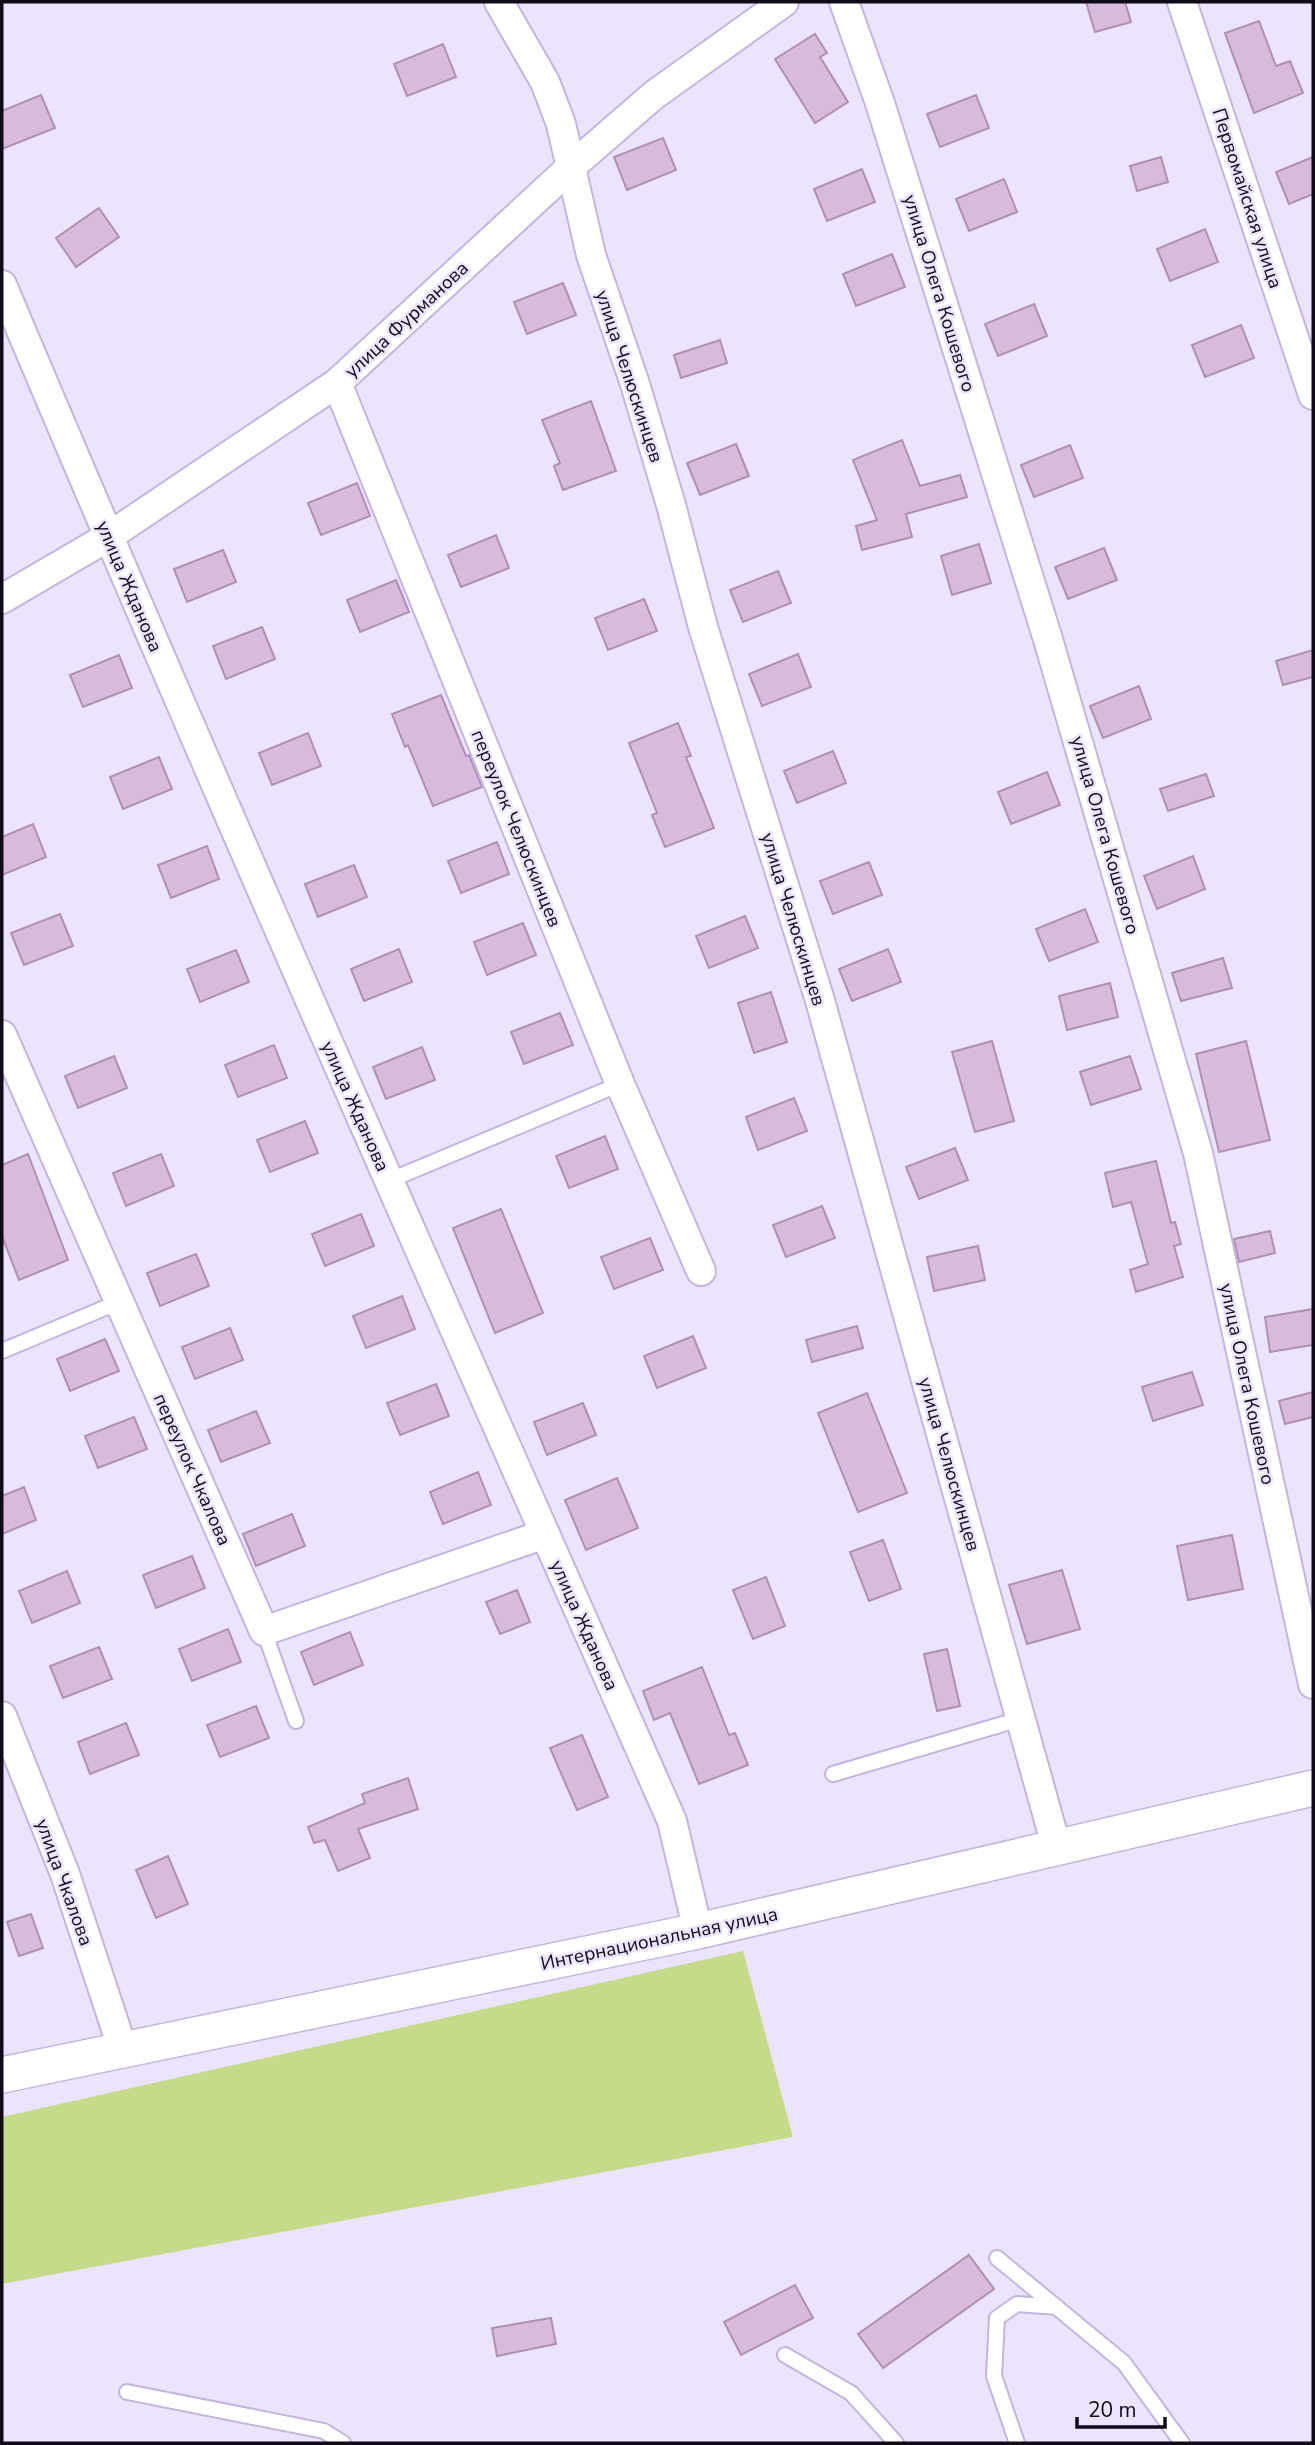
<svg xmlns="http://www.w3.org/2000/svg" width="1315" height="2445" viewBox="0 0 1315 2445" font-family="'Nunito Sans',sans-serif">
	<style>
		.green { fill: #c5db89 }
		.building { fill: #d9badf; stroke: #ae90b4; stroke-width: 2 }
		.lines { fill: none; stroke-linecap: round; stroke-linejoin: round }
		.service-casing { stroke: #c4b5e0; stroke-width: 18 }
		.minor-casing { stroke: #c4b5e0; stroke-width: 32 }
		.tertiary-casing { stroke: #c4b5e0; stroke-width: 38 }
		.service { stroke: #fff; stroke-width: 14 }
		.minor { stroke: #fff; stroke-width: 28 }
		.tertiary { stroke: #fff; stroke-width: 35 }
		.labels { text-anchor: middle; stroke-width: 5; stroke-linejoin: round; paint-order: stroke }
		.street-label { font-size: 19px; fill: #110b19; stroke: #ece3fd }
	</style>
	<rect width="100%" height="100%" fill="#ece3fd"/>
	<polygon class="green" points="743,1951 793,2137 2,2284 2,2117"/>
	<g class="building">
		<polygon points="1086,2 1125,2 1131,22 1095,32"/>
		<polygon points="1259,21 1276,66 1290,61 1303,93 1254,113 1225,33"/>
		<polygon points="815,34 827,53 820,57 848,102 815,123 775,59"/>
		<polygon points="443,44 456,77 407,96 394,64"/>
		<polygon points="41,95 55,128 2,149 2,111"/>
		<polygon points="976,95 989,128 940,147 927,114"/>
		<polygon points="663,138 676,170 627,190 614,157"/>
		<polygon points="1161,157 1168,182 1137,191 1130,166"/>
		<polygon points="1313,157 1313,194 1289,204 1276,172"/>
		<polygon points="862,169 875,202 827,221 814,189"/>
		<polygon points="1004,179 1017,212 969,231 956,199"/>
		<polygon points="99,208 119,237 76,267 56,238"/>
		<polygon points="1205,229 1218,262 1170,281 1157,249"/>
		<polygon points="892,254 905,287 856,306 843,274"/>
		<polygon points="563,283 576,315 527,334 514,302"/>
		<polygon points="1034,304 1047,336 998,356 985,324"/>
		<polygon points="1241,325 1254,358 1205,377 1192,345"/>
		<polygon points="720,340 727,363 681,378 674,355"/>
		<polygon points="591,401 616,471 563,490 554,466 560,463 542,420"/>
		<polygon points="902,440 920,486 960,475 967,497 906,514 912,537 862,550 856,526 877,520 853,460"/>
		<polygon points="736,444 749,476 700,495 687,463"/>
		<polygon points="1070,445 1083,478 1034,497 1021,465"/>
		<polygon points="357,483 370,516 321,535 308,503"/>
		<polygon points="496,535 509,568 461,587 448,555"/>
		<polygon points="979,544 991,583 952,595 941,556"/>
		<polygon points="1104,548 1117,580 1068,599 1055,567"/>
		<polygon points="223,550 236,582 187,602 174,569"/>
		<polygon points="778,571 791,603 743,622 730,590"/>
		<polygon points="396,580 409,612 360,632 347,600"/>
		<polygon points="644,599 657,631 608,650 595,618"/>
		<polygon points="262,627 275,659 226,679 213,646"/>
		<polygon points="1313,650 1313,677 1283,685 1276,661"/>
		<polygon points="798,654 811,687 762,706 749,674"/>
		<polygon points="119,655 132,688 83,707 70,675"/>
		<polygon points="1139,686 1151,719 1103,738 1090,706"/>
		<polygon points="441,695 466,756 469,755 482,787 433,806 408,745 405,747 392,714"/>
		<polygon points="678,723 691,756 686,757 714,828 665,847 652,815 657,813 629,743"/>
		<polygon points="308,733 321,766 272,785 259,753"/>
		<polygon points="833,751 846,783 797,803 784,771"/>
		<polygon points="159,757 172,789 123,809 110,777"/>
		<polygon points="1047,772 1060,805 1011,824 998,792"/>
		<polygon points="1206,774 1214,796 1168,811 1160,789"/>
		<polygon points="33,824 46,857 2,875 2,837"/>
		<polygon points="497,842 509,874 461,893 448,861"/>
		<polygon points="207,846 219,879 171,898 158,865"/>
		<polygon points="1193,856 1205,889 1157,909 1144,876"/>
		<polygon points="869,862 882,895 833,914 820,881"/>
		<polygon points="354,865 367,897 318,917 305,884"/>
		<polygon points="1085,909 1098,942 1049,961 1036,929"/>
		<polygon points="60,914 73,946 24,965 11,933"/>
		<polygon points="745,916 758,948 709,968 696,936"/>
		<polygon points="523,923 536,955 487,975 474,942"/>
		<polygon points="399,949 412,982 364,1001 351,969"/>
		<polygon points="888,949 901,982 852,1001 839,969"/>
		<polygon points="236,950 249,982 200,1002 187,969"/>
		<polygon points="1223,958 1232,988 1181,1001 1172,973"/>
		<polygon points="1110,983 1118,1017 1067,1030 1059,996"/>
		<polygon points="771,992 787,1042 754,1053 738,1003"/>
		<polygon points="560,1013 573,1045 524,1064 511,1032"/>
		<polygon points="992,1041 1014,1121 975,1132 952,1052"/>
		<polygon points="1246,1041 1270,1140 1219,1152 1196,1054"/>
		<polygon points="274,1045 287,1078 238,1097 225,1065"/>
		<polygon points="422,1047 435,1080 386,1099 373,1067"/>
		<polygon points="114,1056 127,1088 78,1108 65,1076"/>
		<polygon points="1130,1056 1141,1089 1091,1105 1080,1072"/>
		<polygon points="794,1098 807,1131 758,1150 746,1117"/>
		<polygon points="305,1121 318,1153 270,1172 257,1140"/>
		<polygon points="605,1136 618,1169 569,1188 556,1156"/>
		<polygon points="955,1148 968,1180 919,1199 906,1167"/>
		<polygon points="28,1154 68,1260 19,1280 2,1236 2,1165"/>
		<polygon points="161,1154 174,1186 126,1206 113,1173"/>
		<polygon points="1156,1161 1171,1223 1175,1222 1181,1244 1174,1246 1183,1277 1136,1292 1130,1270 1148,1264 1131,1202 1113,1207 1105,1173"/>
		<polygon points="822,1206 835,1238 786,1257 773,1225"/>
		<polygon points="501,1209 543,1313 495,1333 453,1228"/>
		<polygon points="361,1214 374,1246 325,1266 312,1234"/>
		<polygon points="1270,1231 1275,1253 1239,1262 1234,1239"/>
		<polygon points="650,1238 663,1270 614,1289 601,1257"/>
		<polygon points="978,1246 985,1280 934,1291 927,1257"/>
		<polygon points="196,1254 209,1286 160,1306 147,1273"/>
		<polygon points="402,1296 415,1329 366,1348 353,1316"/>
		<polygon points="1313,1309 1313,1345 1270,1352 1265,1317"/>
		<polygon points="857,1326 863,1348 812,1362 806,1340"/>
		<polygon points="230,1328 243,1360 195,1379 182,1347"/>
		<polygon points="693,1336 706,1368 657,1388 644,1356"/>
		<polygon points="105,1339 119,1371 70,1391 57,1359"/>
		<polygon points="1192,1372 1203,1405 1153,1421 1142,1387"/>
		<polygon points="436,1384 449,1416 400,1435 387,1403"/>
		<polygon points="1313,1392 1313,1417 1285,1424 1279,1401"/>
		<polygon points="867,1393 907,1493 858,1512 818,1413"/>
		<polygon points="583,1403 596,1435 547,1455 534,1422"/>
		<polygon points="256,1411 270,1443 221,1462 208,1430"/>
		<polygon points="134,1417 147,1449 98,1468 85,1436"/>
		<polygon points="478,1472 491,1505 443,1524 430,1492"/>
		<polygon points="617,1478 638,1528 586,1550 565,1500"/>
		<polygon points="24,1487 36,1520 2,1534 2,1496"/>
		<polygon points="292,1514 305,1546 256,1566 243,1534"/>
		<polygon points="1232,1535 1243,1589 1188,1600 1177,1546"/>
		<polygon points="883,1540 901,1589 869,1601 850,1552"/>
		<polygon points="192,1556 205,1588 156,1608 143,1575"/>
		<polygon points="1062,1570 1080,1629 1027,1644 1009,1585"/>
		<polygon points="67,1571 80,1603 32,1623 19,1591"/>
		<polygon points="766,1577 785,1626 753,1639 733,1590"/>
		<polygon points="517,1590 530,1622 500,1634 486,1602"/>
		<polygon points="228,1629 241,1662 192,1681 179,1649"/>
		<polygon points="350,1632 363,1665 314,1685 301,1652"/>
		<polygon points="99,1647 112,1679 63,1698 50,1666"/>
		<polygon points="947,1649 960,1706 937,1711 924,1654"/>
		<polygon points="702,1667 729,1735 735,1733 748,1765 699,1784 670,1713 654,1720 643,1691"/>
		<polygon points="256,1706 269,1738 220,1757 207,1725"/>
		<polygon points="126,1723 139,1755 90,1774 78,1742"/>
		<polygon points="582,1735 608,1797 577,1810 550,1748"/>
		<polygon points="408,1778 418,1809 358,1829 370,1858 338,1871 325,1840 314,1843 308,1827 365,1803 362,1794"/>
		<polygon points="168,1856 188,1904 156,1918 136,1870"/>
		<polygon points="31,1914 43,1948 19,1956 7,1922"/>
		<polygon points="969,2255 994,2289 883,2368 858,2334"/>
		<polygon points="795,2285 813,2318 741,2355 724,2322"/>
		<polygon points="551,2318 556,2344 497,2356 492,2328"/>
	</g>
	<g class="lines">
		<defs>
			<g id="service">
				<polyline points="388,1181 620,1084"/>
				<polyline points="2,1351 119,1302"/>
				<polyline points="264,1631 296,1721"/>
				<polyline points="833,1774 1020,1719"/>
				<polyline points="997,2258 1124,2363 1182,2443"/>
				<polyline points="785,2355 851,2393 896,2443"/>
				<polyline points="127,2392 324,2431 343,2443"/>
				<polyline points="1017,2443 994,2376 997,2318 1017,2304 1057,2307"/>
			</g>
			<g id="minor">
				<polyline points="499,2 545,82 561,124 591,255 635,384 671,505 703,627 819,997 1057,1849"/>
				<polyline points="844,2 880,103 1047,636 1198,1153 1313,1684"/>
				<polyline points="1182,2 1313,395"/>
				<path d="M 2,285 C 219,800 446,1310 672,1821 L 698,1931"/>
				<polyline points="337,383 620,1084 701,1271"/>
				<polyline points="2,599 108,537 337,383 571,167 654,95 784,2"/>
				<polyline points="2,1035 264,1631 545,1534"/>
				<polyline points="2,1716 65,1874 123,2050"/>
			</g>
			<polyline id="tertiary" points="2,2075 698,1931 1313,1788"/>
		</defs>
		<use href="#service" class="service-casing"/>
		<use href="#minor" class="minor-casing"/>
		<use href="#tertiary" class="tertiary-casing"/>
		<use href="#service" class="service"/>
		<use href="#minor" class="minor"/>
		<use href="#tertiary" class="tertiary"/>
	</g>
	<g class="labels">
		<g class="street-label">
			<text transform="translate(1248 198) rotate(72)" y="7">Первомайская улица</text>
			<text transform="translate(940 293) rotate(73)" y="7">улица Олега Кошевого</text>
			<text transform="translate(406 319) rotate(-43)" y="7">улица Фурманова</text>
			<text transform="translate(630 376) rotate(72)" y="7">улица Челюскинцев</text>
			<text transform="translate(130 586) rotate(67)" y="7">улица Жданова</text>
			<text transform="translate(517 828) rotate(68)" y="7">переулок Челюскинцев</text>
			<text transform="translate(1106 835) rotate(74)" y="7">улица Олега Кошевого</text>
			<text transform="translate(794 919) rotate(73)" y="7">улица Челюскинцев</text>
			<text transform="translate(356 1106) rotate(66)" y="7">улица Жданова</text>
			<text transform="translate(1248 1384) rotate(78)" y="7">улица Олега Кошевого</text>
			<text transform="translate(950 1464) rotate(74)" y="7">улица Челюскинцев</text>
			<text transform="translate(193 1469) rotate(66)" y="7">переулок Чкалова</text>
			<text transform="translate(585 1625) rotate(66)" y="7">улица Жданова</text>
			<text transform="translate(65 1882) rotate(70)" y="7">улица Чкалова</text>
			<text transform="translate(659 1938) rotate(-12)" y="7">Интернациональная улица</text>
		</g>
	</g>
	<rect width="1315" height="2445" fill="none" stroke="#110b19" stroke-width="7"/>
	<path d="M1077 2417v10h88v-10" fill="none" stroke="#110b19" stroke-width="3.5"/>
	<text x="1088" y="2417" font-size="21" fill="#110b19" stroke="#ece3fd" stroke-width="5" paint-order="stroke">20 m</text>
</svg>
